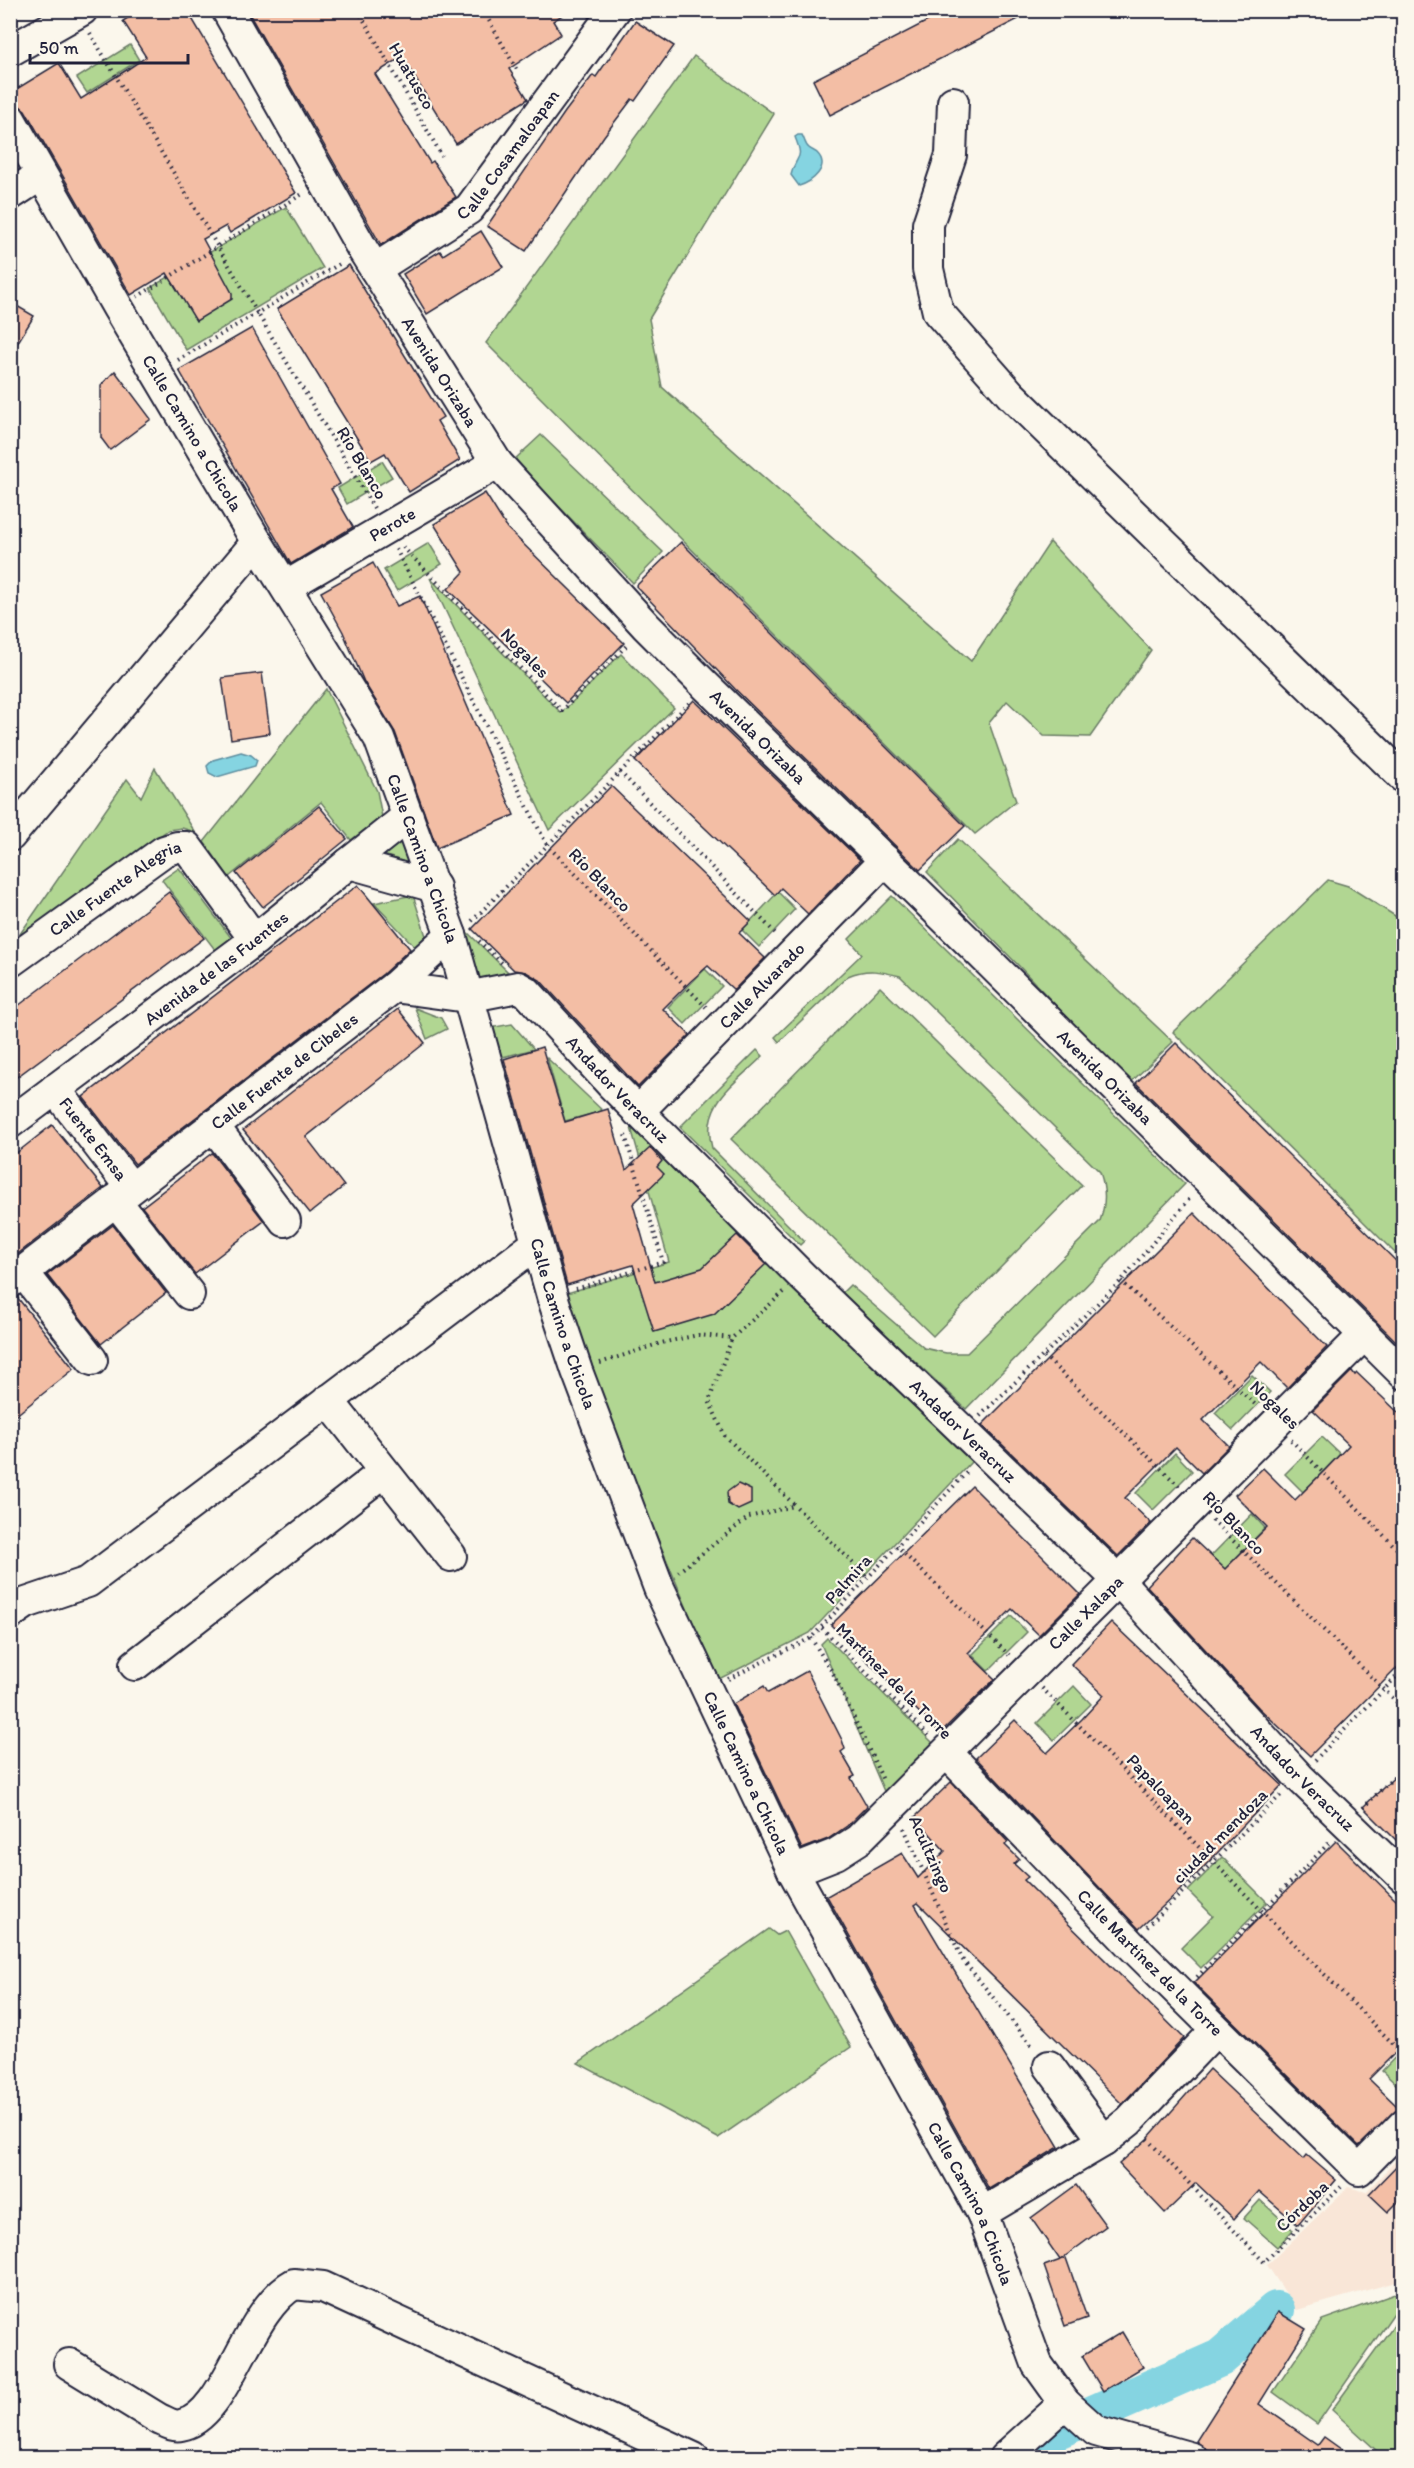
<svg xmlns="http://www.w3.org/2000/svg" width="1414" height="2468" viewBox="0 0 1414 2468" font-family="Itim,sans-serif">
	<style>
		.built { fill: #f9e6d7 }
		.green { fill: #b1d692; stroke: #6a7c66; stroke-width: 1.5 }
		.water { fill: #85d4e1; stroke: #5d8d9f; stroke-width: 1.5 }
		.lines { fill: none; stroke-linecap: round; stroke-linejoin: round }
		.river { stroke: #85d4e1; stroke-width: 38 }
		.building { fill: #f3bea5; stroke: #22223b; stroke-width: 1.5 }
		.minor-casing { stroke: #22223b; stroke-width: 34 }
		.path { stroke: #22223b; stroke-width: 4; stroke-dasharray: 1.5 4.5; stroke-linecap: butt }
		.minor { stroke: #fbf7ec; stroke-width: 30 }
		.labels { text-anchor: middle; stroke-width: 4.5; stroke-linejoin: round; paint-order: stroke }
		.street-label { font-size: 18px; fill: #22223b; stroke: #fbf7ec }
	</style>
	<rect width="100%" height="100%" fill="#fbf7ec"/>
	<filter id="ink" filterUnits="userSpaceOnUse"><feTurbulence type="fractalNoise" baseFrequency=".0167" numOctaves="2"/><feDisplacementMap in="SourceGraphic" scale="12" xChannelSelector="R" yChannelSelector="G"/><feConvolveMatrix kernelMatrix="1 2 1 2 8 2 1 2 1" color-interpolation-filters="sRGB"/></filter>
	<g filter="url(#ink)">
		<polygon class="built" points="1403,2153 1403,2280 1297,2310 1267,2265 1348,2187 1366,2192"/>
		<g class="green">
			<polygon points="130,45 139,60 87,93 77,78"/>
			<polygon points="694,56 774,114 649,319 662,387 971,661 1050,542 1151,650 1090,737 1044,736 1007,701 989,723 1016,801 975,834 486,343"/>
			<polygon points="286,207 323,268 186,350 150,288"/>
			<polygon points="541,435 663,552 633,583 514,460"/>
			<polygon points="382,461 392,477 347,504 338,488"/>
			<polygon points="429,543 442,564 397,591 384,570"/>
			<polygon points="430,578 561,713 621,654 674,708 549,830"/>
			<polygon points="326,689 377,791 382,817 351,840 321,802 229,877 204,842"/>
			<polygon points="155,768 195,832 182,828 168,830 11,947 127,779 141,797"/>
			<polygon points="958,839 1173,1042 1129,1084 1019,966 927,872"/>
			<polygon points="401,840 410,864 381,854"/>
			<polygon points="179,868 232,939 216,951 162,880"/>
			<polygon points="1328,880 1348,886 1403,921 1403,1261 1173,1032"/>
			<polygon points="778,892 795,909 759,947 742,930"/>
			<polygon points="413,895 426,936 415,947 374,903"/>
			<path d="M 892,896 L 1185,1184 L 966,1409 L 842,1293 L 850,1285 L 924,1348 L 946,1353 L 967,1353 L 1100,1221 C 1106,1203 1106,1190 1100,1172 L 900,976 C 881,971 867,968 848,976 L 779,1042 L 775,1037 L 862,954 L 849,939 Z"/>
			<polygon points="463,928 508,972 477,981"/>
			<polygon points="705,969 722,986 685,1024 668,1007"/>
			<polygon points="880,987 1082,1185 933,1336 731,1139"/>
			<polygon points="415,1008 441,1018 447,1029 427,1039"/>
			<polygon points="512,1024 534,1049 499,1058 489,1028"/>
			<path d="M 757,1050 L 763,1056 C 734,1085 700,1103 712,1148 L 804,1241 L 800,1245 L 680,1127 Z"/>
			<polygon points="547,1058 603,1111 565,1121"/>
			<polygon points="630,1124 973,1460 810,1633 717,1680 621,1451 567,1293 669,1262"/>
			<polygon points="1252,1375 1270,1392 1233,1430 1215,1413"/>
			<polygon points="1322,1437 1340,1454 1303,1492 1285,1474"/>
			<polygon points="1175,1453 1192,1471 1153,1510 1136,1493"/>
			<polygon points="1252,1514 1265,1528 1225,1569 1211,1556"/>
			<polygon points="1011,1616 1027,1632 988,1671 972,1655"/>
			<polygon points="827,1638 936,1746 886,1796 821,1644"/>
			<polygon points="1074,1686 1091,1704 1054,1740 1037,1723"/>
			<polygon points="1222,1857 1267,1902 1201,1968 1181,1948 1213,1916 1188,1891"/>
			<polygon points="769,1929 777,1935 785,1931 851,2047 718,2138 578,2063"/>
			<polygon points="1403,2049 1404,2088 1402,2090 1382,2071"/>
			<polygon points="1260,2200 1293,2230 1277,2247 1244,2218"/>
			<polygon points="1403,2291 1403,2300 1317,2424 1273,2392 1322,2320"/>
			<polygon points="1403,2312 1403,2457 1372,2457 1377,2451 1332,2410"/>
		</g>
		<g class="water">
			<path d="M 798,135 L 802,135 C 805,140 805,145 809,148 C 810,149 816,152 817,153 C 831,167 812,182 799,186 L 791,175 C 796,153 805,162 795,137 Z"/>
			<polygon points="241,752 251,755 257,760 255,766 217,777 209,773 207,766 213,760"/>
		</g>
		<g class="lines">
			<polyline class="river" points="1018,2458 1039,2438 1220,2358 1276,2310"/>
		</g>
		<g class="building">
			<polygon points="140,10 187,10 296,193 230,233 226,226 203,239 232,293 232,299 196,321 167,273 131,295 25,110 10,99 10,93 59,63 81,99 125,71 146,57 123,21"/>
			<polygon points="247,10 570,10 553,21 561,34 509,69 528,99 456,144 402,57 375,74 430,163 433,161 456,197 381,245"/>
			<polygon points="949,10 1036,10 830,115 813,80"/>
			<polygon points="635,21 674,46 635,101 632,99 604,136 526,251 487,226 565,112 593,75 596,77"/>
			<polygon points="481,231 503,267 427,314 403,274 440,251 443,255"/>
			<polygon points="349,265 443,417 437,421 460,460 409,492 385,453 371,461 277,309"/>
			<polygon points="10,302 34,316 10,355"/>
			<polygon points="252,328 340,484 331,489 353,527 291,564 179,370"/>
			<polygon points="115,371 151,419 110,450 101,438 101,385"/>
			<polygon points="485,493 507,528 624,643 566,703 448,589 464,572 434,524"/>
			<polygon points="681,542 965,826 920,870 735,689 636,586"/>
			<polygon points="373,563 397,606 420,596 514,815 437,848 395,732 364,682 343,632 321,592"/>
			<polygon points="262,673 270,733 231,739 222,678"/>
			<polygon points="694,700 860,860 808,914 781,888 775,895 635,761"/>
			<polygon points="611,786 751,921 739,933 765,958 734,990 708,966 691,981 663,1009 690,1035 638,1087 540,980 526,972 514,970 472,929"/>
			<polygon points="319,806 347,839 263,907 236,873"/>
			<polygon points="358,885 410,949 383,974 135,1164 83,1097"/>
			<polygon points="169,892 204,938 10,1082 10,1012"/>
			<polygon points="398,1009 425,1043 306,1137 344,1186 310,1213 243,1130"/>
			<polygon points="1176,1043 1404,1269 1404,1349 1136,1083"/>
			<polygon points="542,1047 565,1122 608,1109 626,1170 650,1148 662,1161 657,1167 664,1174 633,1204 655,1282 702,1268 737,1235 766,1264 714,1314 654,1332 633,1265 567,1285 504,1059"/>
			<polygon points="52,1125 103,1188 10,1260 10,1158"/>
			<polygon points="212,1153 264,1221 195,1274 142,1207"/>
			<polygon points="1194,1213 1327,1347 1287,1388 1261,1362 1203,1420 1229,1446 1202,1473 1176,1447 1125,1498 1151,1523 1118,1556 982,1425"/>
			<polygon points="113,1225 166,1293 101,1344 47,1275"/>
			<polygon points="17,1297 74,1369 10,1420 10,1299"/>
			<polygon points="1352,1371 1355,1375 1357,1373 1404,1418 1404,1661 1310,1756 1259,1708 1147,1586 1192,1538 1225,1569 1267,1527 1235,1495 1263,1468 1295,1500 1326,1469 1349,1445 1313,1410"/>
			<polygon points="738,1484 751,1490 751,1504 738,1510 728,1504 727,1492"/>
			<polygon points="972,1486 1080,1594 1039,1635 1012,1609 968,1653 995,1679 940,1733 831,1625"/>
			<polygon points="1111,1622 1282,1785 1199,1872 1139,1929 976,1758 1015,1720 1047,1753 1082,1719 1104,1695 1071,1664"/>
			<polygon points="807,1671 842,1740 845,1749 841,1752 855,1776 851,1778 867,1806 847,1826 828,1839 802,1849 733,1704 764,1686 768,1693"/>
			<polygon points="1404,1768 1404,1848 1363,1807"/>
			<polygon points="951,1782 1008,1842 1005,1845 1019,1859 1014,1864 1028,1877 1024,1880 1184,2038 1122,2104 918,1903 915,1905 1059,2147 989,2189 827,1896 902,1853 918,1878 945,1851 915,1817"/>
			<polygon points="1336,1841 1404,1908 1404,2044 1369,2079 1399,2108 1359,2146 1194,1983"/>
			<polygon points="1209,2069 1304,2159 1307,2155 1336,2180 1298,2225 1259,2191 1234,2219 1196,2183 1165,2213 1119,2164 1147,2139"/>
			<polygon points="1404,2158 1404,2196 1388,2212 1369,2194"/>
			<polygon points="1076,2185 1106,2226 1060,2260 1031,2218"/>
			<polygon points="1066,2258 1087,2318 1065,2326 1044,2266"/>
			<polygon points="1278,2312 1306,2329 1259,2404 1318,2445 1324,2437 1352,2457 1216,2457 1196,2441"/>
			<polygon points="1122,2332 1143,2367 1103,2391 1082,2356"/>
		</g>
		<g class="lines">
			<defs>
				<g id="minor">
					<path id="s1" d="M 227,10 L 363,250 L 497,463 L 646,626 L 706,686 L 974,947 L 1404,1374"/>
					<polyline points="10,51 82,10"/>
					<polyline points="953,102 951,155 928,224 928,269 938,312 1011,395 1404,778"/>
					<path id="s2" d="M 10,119 L 118,308 L 257,542 L 379,738 L 451,935 L 552,1296 L 577,1371 L 659,1588 L 793,1871 L 982,2213 L 1037,2364 L 1065,2403 L 1096,2431 L 1192,2458"/>
					<polyline points="10,195 41,175"/>
					<path id="s3" d="M 375,269 L 469,209 L 615,10"/>
					<path id="s4" d="M 287,586 L 497,463"/>
					<polyline points="10,836 257,542"/>
					<polyline points="349,863 408,816"/>
					<path id="s5" d="M 10,962 L 164,851 L 177,847 L 187,847 L 255,940"/>
					<polyline points="394,987 451,935"/>
					<path id="s6" d="M 55,1089 L 131,1188"/>
					<path id="s7" d="M 638,1112 L 885,860"/>
					<path id="s8" d="M 10,1123 L 255,940 L 349,863 L 435,887"/>
					<polyline points="213,1125 285,1221"/>
					<polyline points="115,1200 189,1294"/>
					<polyline points="23,1272 92,1360"/>
					<path id="s9" d="M 10,1282 L 394,987 L 467,997 L 518,987 L 527,992 L 611,1084 L 802,1276 L 1119,1581 L 1299,1777 L 1404,1878"/>
					<polyline points="328,1400 451,1556"/>
					<polyline points="10,1614 26,1603 88,1582 536,1244"/>
					<polyline points="135,1665 384,1472"/>
					<path id="s10" d="M 947,1753 L 1130,1944 L 1359,2170 L 1404,2124"/>
					<path id="s11" d="M 793,1871 L 836,1854 L 858,1840 L 1365,1334"/>
					<polyline points="1049,2066 1104,2141"/>
					<polyline points="982,2213 1104,2141 1129,2121 1216,2030"/>
					<path d="M 69,2364 L 159,2419 C 166,2422 173,2427 181,2425 C 227,2417 246,2310 294,2284 L 323,2287 L 694,2458"/>
					<polyline points="1004,2458 1065,2403"/>
				</g>
			</defs>
			<use href="#minor" class="minor-casing"/>
			<g class="path">
				<polyline points="358,10 442,156"/>
				<polyline points="483,10 518,72"/>
				<polyline points="90,33 374,508"/>
				<polyline points="137,297 304,193"/>
				<polyline points="178,360 341,263"/>
				<polyline points="403,547 562,711 628,644"/>
				<polyline points="396,549 547,845 706,1007"/>
				<polyline points="620,772 778,936"/>
				<polyline points="472,921 689,703"/>
				<polyline points="479,941 504,965"/>
				<polyline points="1121,1281 1258,1407"/>
				<polyline points="576,1289 663,1262 625,1135"/>
				<polyline points="784,1292 732,1338 709,1401 725,1436 867,1577"/>
				<polyline points="1044,1356 1180,1487"/>
				<polyline points="600,1363 661,1343 698,1335 732,1338"/>
				<polyline points="980,1416 1121,1281 1191,1197"/>
				<polyline points="1291,1440 1404,1556"/>
				<polyline points="1212,1520 1404,1709"/>
				<polyline points="896,1546 1009,1655"/>
				<polyline points="678,1572 749,1517 794,1506"/>
				<polyline points="822,1628 929,1736"/>
				<polyline points="811,1638 834,1675 883,1780"/>
				<polyline points="728,1679 811,1638 968,1471"/>
				<polyline points="1042,1688 1404,2055"/>
				<polyline points="1315,1760 1404,1669"/>
				<polyline points="1363,1808 1404,1767"/>
				<polyline points="904,1828 962,1959 1033,2047"/>
				<polyline points="1147,1927 1283,1793"/>
				<polyline points="1197,1977 1331,1841"/>
				<polyline points="1147,2139 1264,2262 1341,2187"/>
			</g>
			<use href="#minor" class="minor"/>
		</g>
	</g>
	<g class="labels">
		<g class="street-label">
			<text transform="translate(412 76) rotate(60)" y="6">Huatusco</text>
			<text dy="6" stroke="none"><textPath href="#s3" startOffset="178">Calle Cosamaloapan</textPath></text>
			<text dy="6" stroke="none"><textPath href="#s1" startOffset="420">Avenida Orizaba</textPath></text>
			<text dy="6" stroke="none"><textPath href="#s2" startOffset="363">Calle Camino a Chicola</textPath></text>
			<text transform="translate(362 463) rotate(59)" y="6">Río Blanco</text>
			<text dy="6" stroke="none"><textPath href="#s4" startOffset="122">Perote</textPath></text>
			<text transform="translate(525 653) rotate(46)" y="6">Nogales</text>
			<text dy="6" stroke="none"><textPath href="#s1" startOffset="906">Avenida Orizaba</textPath></text>
			<text dy="6" stroke="none"><textPath href="#s2" startOffset="849">Calle Camino a Chicola</textPath></text>
			<text transform="translate(600 880) rotate(46)" y="6">Río Blanco</text>
			<text dy="6" stroke="none"><textPath href="#s5" startOffset="129">Calle Fuente Alegria</textPath></text>
			<text dy="6" stroke="none"><textPath href="#s8" startOffset="258">Avenida de las Fuentes</textPath></text>
			<text dy="6" stroke="none"><textPath href="#s7" startOffset="177">Calle Alvarado</textPath></text>
			<text dy="6" stroke="none"><textPath href="#s9" startOffset="346">Calle Fuente de Cibeles</textPath></text>
			<text dy="6" stroke="none"><textPath href="#s1" startOffset="1392">Avenida Orizaba</textPath></text>
			<text dy="6" stroke="none"><textPath href="#s9" startOffset="753">Andador Veracruz</textPath></text>
			<text dy="6" stroke="none"><textPath href="#s6" startOffset="63">Fuente Emsa</textPath></text>
			<text dy="6" stroke="none"><textPath href="#s2" startOffset="1335">Calle Camino a Chicola</textPath></text>
			<text transform="translate(1275 1405) rotate(44)" y="6">Nogales</text>
			<text dy="6" stroke="none"><textPath href="#s9" startOffset="1239">Andador Veracruz</textPath></text>
			<text transform="translate(1234 1523) rotate(46)" y="6">Río Blanco</text>
			<text transform="translate(848 1579) rotate(-48)" y="6">Palmira</text>
			<text dy="6" stroke="none"><textPath href="#s11" startOffset="394">Calle Xalapa</textPath></text>
			<text transform="translate(894 1681) rotate(45)" y="6">Martínez de la Torre</text>
			<text dy="6" stroke="none"><textPath href="#s2" startOffset="1821">Calle Camino a Chicola</textPath></text>
			<text dy="6" stroke="none"><textPath href="#s9" startOffset="1725">Andador Veracruz</textPath></text>
			<text transform="translate(1161 1789) rotate(46)" y="6">Papaloapan</text>
			<text transform="translate(1220 1836) rotate(-45)" y="6">ciudad mendoza</text>
			<text transform="translate(931 1854) rotate(66)" y="6">Acultzingo</text>
			<text dy="6" stroke="none"><textPath href="#s10" startOffset="292">Calle Martínez de la Torre</textPath></text>
			<text dy="6" stroke="none"><textPath href="#s2" startOffset="2307">Calle Camino a Chicola</textPath></text>
			<text transform="translate(1302 2206) rotate(-44)" y="6">Córdoba</text>
		</g>
	</g>
	<rect width="1414" height="2468" fill="none" stroke="#fbf7ec" stroke-width="36"/>
	<rect x="18" y="18" width="1378" height="2432" fill="none" stroke="#22223b" stroke-width="2" filter="url(#ink)"/>
	<path d="M30 54v9h158v-9" fill="none" stroke="#22223b" stroke-width="3"/>
	<text x="39" y="54" font-size="18" fill="#22223b" stroke="#fbf7ec" stroke-width="4.5" paint-order="stroke">50 m</text>
</svg>
